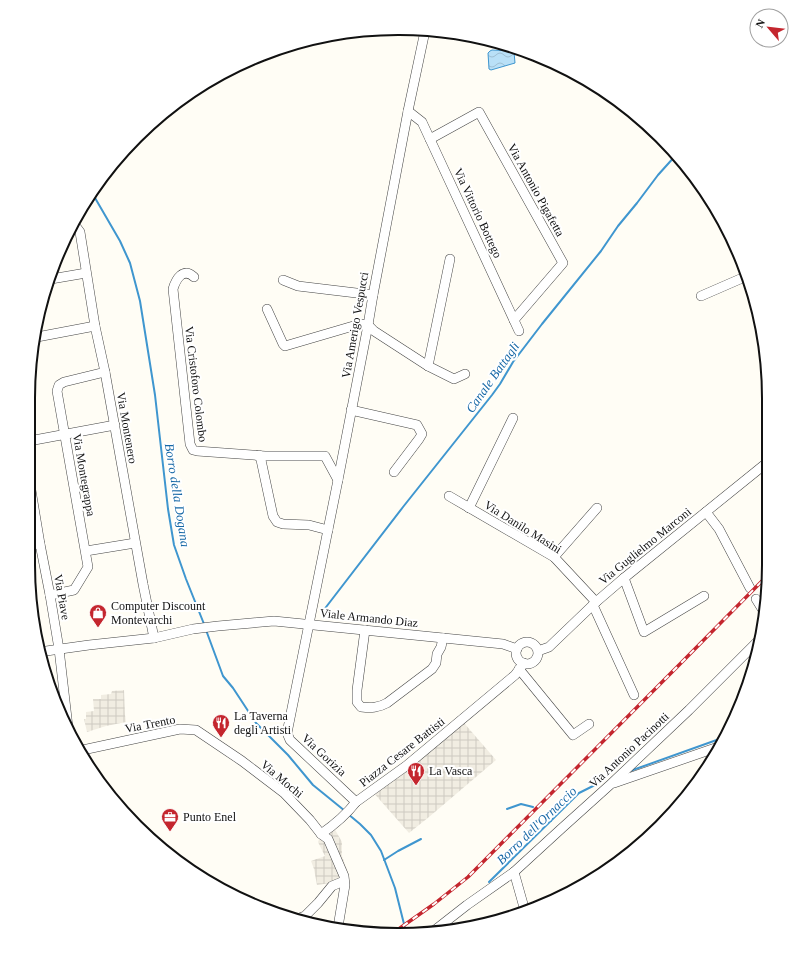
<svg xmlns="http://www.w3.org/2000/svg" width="797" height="963" viewBox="0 0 797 963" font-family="Georgia,serif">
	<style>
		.plaza { fill: url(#plaza-grid) }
		.water { fill: url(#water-waves); stroke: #3f96cf }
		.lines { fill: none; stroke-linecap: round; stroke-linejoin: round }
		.stream { stroke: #3f96cf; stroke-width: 2 }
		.minor-casing { stroke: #444; stroke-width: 10 }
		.minor { stroke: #fff; stroke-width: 9 }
		.rail-casing { stroke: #c4262e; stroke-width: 3.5 }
		.rail { stroke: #fff; stroke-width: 2; stroke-dasharray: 6; stroke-linecap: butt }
		.labels { text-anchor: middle; stroke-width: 4; stroke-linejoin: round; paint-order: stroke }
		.street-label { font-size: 12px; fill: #111; stroke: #fff }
		.poi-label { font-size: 12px; fill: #111; stroke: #fff; text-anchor: start }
		.water-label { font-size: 13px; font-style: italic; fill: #1768a6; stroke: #fff }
		.rim { fill: none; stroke: #111; stroke-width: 2 }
	</style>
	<defs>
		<pattern id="plaza-grid" width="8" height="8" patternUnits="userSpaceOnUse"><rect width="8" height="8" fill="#f1ede2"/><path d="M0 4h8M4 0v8" fill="none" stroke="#cecac1"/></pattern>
		<pattern id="water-waves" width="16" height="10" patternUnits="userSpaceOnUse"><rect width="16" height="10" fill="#b9e0f7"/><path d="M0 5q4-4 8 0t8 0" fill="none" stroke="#9ebfd3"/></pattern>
	</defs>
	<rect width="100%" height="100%" fill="#fffdf5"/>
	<g class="plaza">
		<polygon points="124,690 125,715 126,722 106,726 87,732 84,719 86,719 86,712 94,711 93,699 101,699 101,695 111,694 112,691"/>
		<polygon points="458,716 496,760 429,817 409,833 372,791"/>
		<polygon points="333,826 342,842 342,856 347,870 349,888 344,881 317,885 314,869 311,861 325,856 318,842 321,834"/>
	</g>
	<polygon class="water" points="492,50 513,51 514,52 515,63 491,70 489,69 488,53 490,51"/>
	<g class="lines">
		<g class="stream">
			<polyline points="91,191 120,241 130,263 140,301 155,395 168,509 174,545 186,579 204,624"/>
			<polyline points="323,611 403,507 492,395 500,384 513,362 542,324 601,251 618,226 637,203 658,175 676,155"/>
			<polyline points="206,630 223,676 233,688 256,723 288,755 313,785 345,811"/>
			<polyline points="630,771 725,737"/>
			<polyline points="507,809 521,804 533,807"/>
			<polyline points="348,814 360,824 371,835 381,851 395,888 406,932"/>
			<polyline points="543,815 551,821"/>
			<polyline points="384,860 398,851 421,839"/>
			<polyline points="489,882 579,793 597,784"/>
		</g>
		<defs>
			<g id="minor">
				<polyline points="408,111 422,122 519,331"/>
				<polyline points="430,139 479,112 563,263 514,320"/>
				<polyline points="72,226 77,228 80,232 95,326 105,372 143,584 154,638"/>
				<path d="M 194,277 C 183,267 176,279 173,289 L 190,444 L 193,450 L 197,451 L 265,456 L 325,456 L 338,480"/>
				<polyline points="51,279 86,273"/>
				<polyline points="283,280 298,286 373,295"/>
				<polyline points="701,296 747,276"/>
				<polyline points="267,309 283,344 285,346 360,324 368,325"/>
				<polyline points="368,325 374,331 428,366 454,379 465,374"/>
				<polyline points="37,337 95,326"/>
				<polyline points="428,366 450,259"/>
				<polyline points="351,410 417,425 422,434 419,439 394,472"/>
				<polyline points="29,441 115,425"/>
				<polyline points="259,455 261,460 273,516 277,522 283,524 309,525 328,530"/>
				<polyline points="28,472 40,544 50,595 59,649 68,727"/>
				<polyline points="449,496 554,557 596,602"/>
				<polyline points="469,508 513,418"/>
				<polyline points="706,512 719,529 750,588"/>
				<polyline points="28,545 40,544"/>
				<polyline points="86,551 135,543"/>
				<polyline points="554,557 597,508"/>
				<polyline points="624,578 644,632 704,596"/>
				<polyline points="50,595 74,590 88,567 57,391 59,385 64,382 105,372"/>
				<polyline points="756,599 764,612"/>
				<polyline points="593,605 634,695"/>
				<path d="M 365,630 L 357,690 L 357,702 L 361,707 C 371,708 378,708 387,703 L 432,669 L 436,663 L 437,654 L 441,647 L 443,638"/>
				<circle cx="527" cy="653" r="11"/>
				<polyline points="538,651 549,647 596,602 624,578 769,461"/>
				<polyline points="39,652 89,645 154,638 193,629 218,626 274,621 503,644 517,649"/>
				<polyline points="519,669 573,735 589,724"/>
				<polyline points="78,751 180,729 196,730 242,761 284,793 310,820 321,834 328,839 344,876 345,885 338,927"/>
				<polyline points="614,783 721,746"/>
				<polyline points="356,802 290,740 287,733 338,480 368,325 373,295 408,111 425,31"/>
				<path d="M 321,834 C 334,825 346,815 356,802 L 406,766 L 515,675 L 524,663"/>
				<polyline points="514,872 525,911"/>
				<polyline points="297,919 305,916 318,903 332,886 344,881"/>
				<polyline points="435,930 467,905 514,872 562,828 612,783 689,710 758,641"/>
			</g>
		</defs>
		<use href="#minor" class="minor-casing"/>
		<use href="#minor" class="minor"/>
		<defs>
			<polyline id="rail" points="393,933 434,904 468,877 682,662 768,575"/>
		</defs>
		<use href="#rail" class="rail-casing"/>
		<use href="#rail" class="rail"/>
	</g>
	<defs>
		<symbol id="shop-pin" viewBox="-11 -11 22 30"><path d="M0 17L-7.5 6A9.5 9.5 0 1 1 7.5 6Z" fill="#c4262e" stroke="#fff"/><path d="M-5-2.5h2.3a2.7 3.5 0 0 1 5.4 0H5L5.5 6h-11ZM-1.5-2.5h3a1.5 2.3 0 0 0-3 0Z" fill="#fff"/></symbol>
		<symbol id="restaurant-pin" viewBox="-11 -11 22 30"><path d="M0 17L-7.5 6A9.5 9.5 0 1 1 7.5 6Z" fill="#c4262e" stroke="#fff"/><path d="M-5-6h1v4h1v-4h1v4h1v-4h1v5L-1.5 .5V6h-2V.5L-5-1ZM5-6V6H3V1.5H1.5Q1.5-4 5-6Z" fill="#fff"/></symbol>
		<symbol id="office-pin" viewBox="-11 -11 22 30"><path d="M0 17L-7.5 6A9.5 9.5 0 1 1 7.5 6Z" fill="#c4262e" stroke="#fff"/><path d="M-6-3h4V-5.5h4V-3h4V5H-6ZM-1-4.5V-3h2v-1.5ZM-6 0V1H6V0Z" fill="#fff"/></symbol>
	</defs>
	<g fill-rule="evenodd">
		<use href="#shop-pin" x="88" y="603" width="20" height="27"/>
		<use href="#restaurant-pin" x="211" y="713" width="20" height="27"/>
		<use href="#restaurant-pin" x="406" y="761" width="20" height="27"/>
		<use href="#office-pin" x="160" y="807" width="20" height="27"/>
	</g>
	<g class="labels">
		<g class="street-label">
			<text transform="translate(536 190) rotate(61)" y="4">Via Antonio Pigafetta</text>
			<text transform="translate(478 213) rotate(65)" y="4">Via Vittorio Bottego</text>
			<text transform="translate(355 325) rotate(-80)" y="4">Via Amerigo Vespucci</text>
			<text transform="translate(196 384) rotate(83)" y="4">Via Cristoforo Colombo</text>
			<text transform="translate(127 428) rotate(80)" y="4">Via Montenero</text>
			<text transform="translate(84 475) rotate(80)" y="4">Via Montegrappa</text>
			<text transform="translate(523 527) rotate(32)" y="4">Via Danilo Masini</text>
			<text transform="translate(645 546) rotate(-39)" y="4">Via Guglielmo Marconi</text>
			<text transform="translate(62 597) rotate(80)" y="4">Via Piave</text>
			<text transform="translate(369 618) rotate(6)" y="4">Viale Armando Diaz</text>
			<text transform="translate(150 724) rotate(-11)" y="4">Via Trento</text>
			<text transform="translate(629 750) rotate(-43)" y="4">Via Antonio Pacinotti</text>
			<text transform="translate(402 752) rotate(-38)" y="4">Piazza Cesare Battisti</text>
			<text transform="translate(324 755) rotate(43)" y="4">Via Gorizia</text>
			<text transform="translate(282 779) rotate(40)" y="4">Via Mochi</text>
		</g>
		<g class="poi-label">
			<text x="111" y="610">Computer Discount<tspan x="111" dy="14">Montevarchi</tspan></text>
			<text x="234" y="720">La Taverna<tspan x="234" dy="14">degli Artisti</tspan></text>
			<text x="429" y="775">La Vasca</text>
			<text x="183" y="821">Punto Enel</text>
		</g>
		<g class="water-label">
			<text transform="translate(492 377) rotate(-55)" y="5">Canale Battagli</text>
			<text transform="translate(178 495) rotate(81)" y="5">Borro della Dogana</text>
			<text transform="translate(536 825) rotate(-44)" y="5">Borro dell'Ornaccio</text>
		</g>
	</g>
	<path d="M0 0H797V963H0ZM398 35H399A363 363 0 0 1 762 398V565A363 363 0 0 1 399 928H398A363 363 0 0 1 35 565V398A363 363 0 0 1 398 35Z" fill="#fff" fill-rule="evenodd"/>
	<path class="rim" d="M398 35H399A363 363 0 0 1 762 398V565A363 363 0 0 1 399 928H398A363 363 0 0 1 35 565V398A363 363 0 0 1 398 35Z"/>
	<g transform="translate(769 28) rotate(298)"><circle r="19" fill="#ffffff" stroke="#a0a0a0"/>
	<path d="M0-3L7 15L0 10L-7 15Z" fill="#c4262e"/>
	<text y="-6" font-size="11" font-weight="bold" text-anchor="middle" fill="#111111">N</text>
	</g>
</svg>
